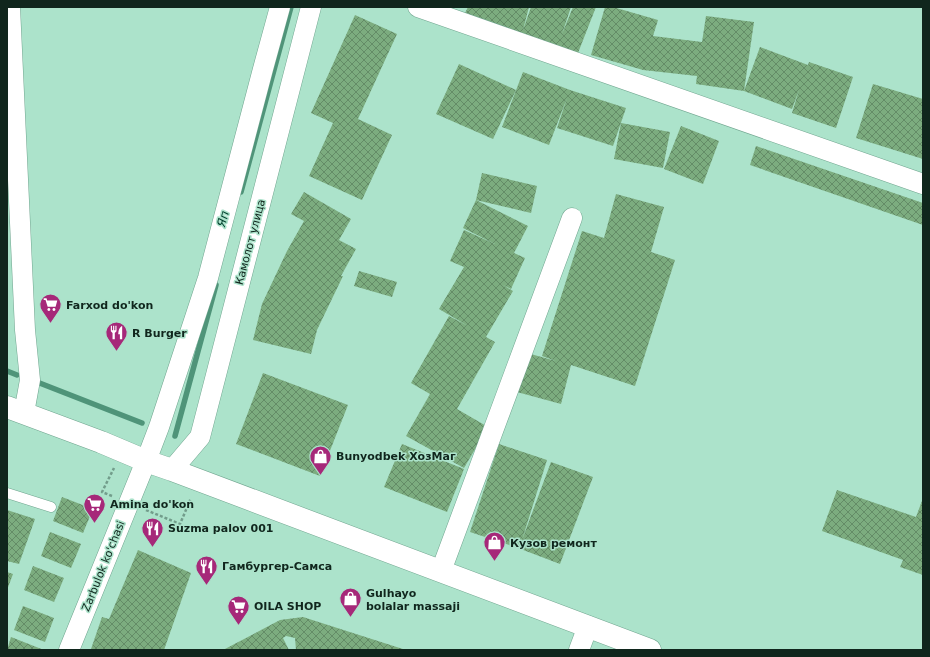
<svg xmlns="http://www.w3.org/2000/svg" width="930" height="657" viewBox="0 0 930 657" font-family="'DejaVu Sans',sans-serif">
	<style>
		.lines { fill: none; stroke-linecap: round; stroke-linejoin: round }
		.stream { stroke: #4f9479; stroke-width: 5.5 }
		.building { fill: url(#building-cross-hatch) }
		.lane-casing { stroke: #70a58f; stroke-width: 11 }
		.street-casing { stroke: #70a58f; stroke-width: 21 }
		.primary-casing { stroke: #70a58f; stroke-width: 23 }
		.path { stroke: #729d8b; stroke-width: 2.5; stroke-dasharray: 3 2; stroke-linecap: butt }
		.lane { stroke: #fff; stroke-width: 10 }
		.street { stroke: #fff; stroke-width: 20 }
		.primary { stroke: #fff; stroke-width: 22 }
		.labels { text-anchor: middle; stroke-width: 3; stroke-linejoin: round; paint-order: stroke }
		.street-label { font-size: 11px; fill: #10261d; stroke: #ace3cb }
		.poi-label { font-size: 11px; font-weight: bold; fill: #10261d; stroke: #ace3cb; text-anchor: start }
		.water-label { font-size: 12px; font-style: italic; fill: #013f2d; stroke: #ace3cb }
	</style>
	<defs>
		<pattern id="building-cross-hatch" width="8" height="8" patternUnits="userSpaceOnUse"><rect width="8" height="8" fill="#7cac7f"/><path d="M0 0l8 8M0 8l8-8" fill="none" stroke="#648c67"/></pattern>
	</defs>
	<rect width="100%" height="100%" fill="#ace3cb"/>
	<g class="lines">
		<g class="stream">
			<polyline points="241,192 291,7"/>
			<polyline points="7,371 17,375"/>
			<polyline points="37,382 142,423"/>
			<polyline points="175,436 216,285"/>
		</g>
	</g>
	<g class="building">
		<polygon points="468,7 529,7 523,30 531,7 571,7 562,34 573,7 596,7 578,53 522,33 490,25 465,13"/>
		<polygon points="605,7 613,7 658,20 653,36 702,42 706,16 754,22 744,91 760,47 808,65 809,62 853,77 836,128 792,113 799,90 792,109 744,91 696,84 697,76 643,70 591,55"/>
		<polygon points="355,15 397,34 358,119 392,135 362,200 309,176 333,123 311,113"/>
		<polygon points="459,64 516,90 493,139 436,114"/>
		<polygon points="523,72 570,90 626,108 613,146 557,128 567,98 549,145 502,127"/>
		<polygon points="873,84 923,99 923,159 856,138"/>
		<polygon points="621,123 670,132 663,168 614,159"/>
		<polygon points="681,126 719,141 703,184 664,169"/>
		<polygon points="756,146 923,203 923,225 750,165"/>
		<polygon points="482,173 537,186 531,213 476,200 528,226 514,253 525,258 511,289 503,285 513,291 486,337 495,342 457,409 488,427 464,468 406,436 430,394 411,383 449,316 468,326 439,309 464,267 450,261 464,230 495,244 463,228 476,200"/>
		<polygon points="304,192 351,219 339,240 356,249 341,276 343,276 317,330 311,354 253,340 262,304 287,251 304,221 291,214"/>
		<polygon points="616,194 664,207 651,252 675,260 635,386 571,365 561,404 517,392 527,353 556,361 542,356 582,231 604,238"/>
		<polygon points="359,271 397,282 392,297 354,286"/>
		<polygon points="263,373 348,405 320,476 236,444"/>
		<polygon points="402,444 464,469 447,512 384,487"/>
		<polygon points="499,444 547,460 522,540 551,462 593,477 560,564 518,548 470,532"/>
		<polygon points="837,490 916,517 923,498 923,575 900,567 903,560 822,531"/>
		<polygon points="62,497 93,509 83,533 53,521"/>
		<polygon points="7,510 35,519 19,564 7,561"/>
		<polygon points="50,532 81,544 71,568 41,556"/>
		<polygon points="138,550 191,573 164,650 93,650 91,649 102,617 109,619"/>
		<polygon points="33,566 64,578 54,602 24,590"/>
		<polygon points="7,572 13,574 7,590"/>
		<polygon points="23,606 54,618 45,642 14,630"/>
		<polygon points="303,617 406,650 296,650 295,638 286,636 283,638 289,650 223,650 280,620"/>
		<polygon points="11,637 44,650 7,650"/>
	</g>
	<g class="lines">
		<defs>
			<polyline id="lane" points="7,493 51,507"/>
			<g id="street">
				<polyline points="10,7 25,330 30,380 24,413"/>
				<polyline points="418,7 923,184"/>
				<polyline points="172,470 200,437 311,7"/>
				<polyline points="441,571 572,218"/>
				<polyline points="69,650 146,461 159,427 208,278 263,69 280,7"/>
				<polyline points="579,650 588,626"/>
			</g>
			<polyline id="primary" points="7,407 101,442 146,461 172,470 650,650"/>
		</defs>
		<use href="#lane" class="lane-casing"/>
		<use href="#street" class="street-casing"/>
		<use href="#primary" class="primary-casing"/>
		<g class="path">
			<polyline points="112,496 102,492 114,468"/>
			<polyline points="146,510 180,524 191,498"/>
		</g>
		<use href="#lane" class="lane"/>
		<use href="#street" class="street"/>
		<use href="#primary" class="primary"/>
	</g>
	<defs>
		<symbol id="supermarket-pin" viewBox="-11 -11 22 30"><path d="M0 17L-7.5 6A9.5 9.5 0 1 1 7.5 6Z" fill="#a62879" stroke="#ace3cb"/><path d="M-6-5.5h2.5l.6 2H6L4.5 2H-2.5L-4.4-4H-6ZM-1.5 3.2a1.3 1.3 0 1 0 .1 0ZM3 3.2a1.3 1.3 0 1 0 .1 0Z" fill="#fff"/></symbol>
		<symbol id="restaurant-pin" viewBox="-11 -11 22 30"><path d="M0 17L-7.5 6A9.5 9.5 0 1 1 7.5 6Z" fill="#a62879" stroke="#ace3cb"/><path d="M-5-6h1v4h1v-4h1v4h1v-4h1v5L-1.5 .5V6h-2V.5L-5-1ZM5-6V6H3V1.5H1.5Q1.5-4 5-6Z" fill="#fff"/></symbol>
		<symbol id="shop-pin" viewBox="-11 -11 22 30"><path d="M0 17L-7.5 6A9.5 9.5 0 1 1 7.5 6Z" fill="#a62879" stroke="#ace3cb"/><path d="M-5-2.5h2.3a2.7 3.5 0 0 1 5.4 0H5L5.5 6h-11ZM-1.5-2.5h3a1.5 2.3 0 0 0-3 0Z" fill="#fff"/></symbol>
	</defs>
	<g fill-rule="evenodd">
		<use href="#supermarket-pin" x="38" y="292" width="25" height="34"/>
		<use href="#restaurant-pin" x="104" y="320" width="25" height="34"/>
		<use href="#shop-pin" x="308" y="444" width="25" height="34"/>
		<use href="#supermarket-pin" x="82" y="492" width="25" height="34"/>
		<use href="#restaurant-pin" x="140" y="516" width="25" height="34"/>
		<use href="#shop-pin" x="482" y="530" width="25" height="34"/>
		<use href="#restaurant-pin" x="194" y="554" width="25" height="34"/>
		<use href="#shop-pin" x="338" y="586" width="25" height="34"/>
		<use href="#supermarket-pin" x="226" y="594" width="25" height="34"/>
	</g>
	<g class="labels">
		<g class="street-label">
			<text transform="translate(250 242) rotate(-75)" y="4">Камолот улица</text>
			<text transform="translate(103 566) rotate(-68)" y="4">Zarbulok ko'chasi</text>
		</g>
		<g class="poi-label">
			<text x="66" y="309">Farxod do'kon</text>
			<text x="132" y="337">R Burger</text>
			<text x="336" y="460">Bunyodbek ХозМаг</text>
			<text x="110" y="508">Amina do'kon</text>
			<text x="168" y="532">Suzma palov 001</text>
			<text x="510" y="547">Кузов ремонт</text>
			<text x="222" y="570">Гамбургер-Самса</text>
			<text x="366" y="597">Gulhayo<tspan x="366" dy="13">bolalar massaji</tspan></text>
			<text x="254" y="610">OILA SHOP</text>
		</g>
		<g class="water-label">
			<text transform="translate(223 219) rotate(-75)" y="4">Яп</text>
		</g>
	</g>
	<rect width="930" height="657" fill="none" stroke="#10261d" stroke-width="16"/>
</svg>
